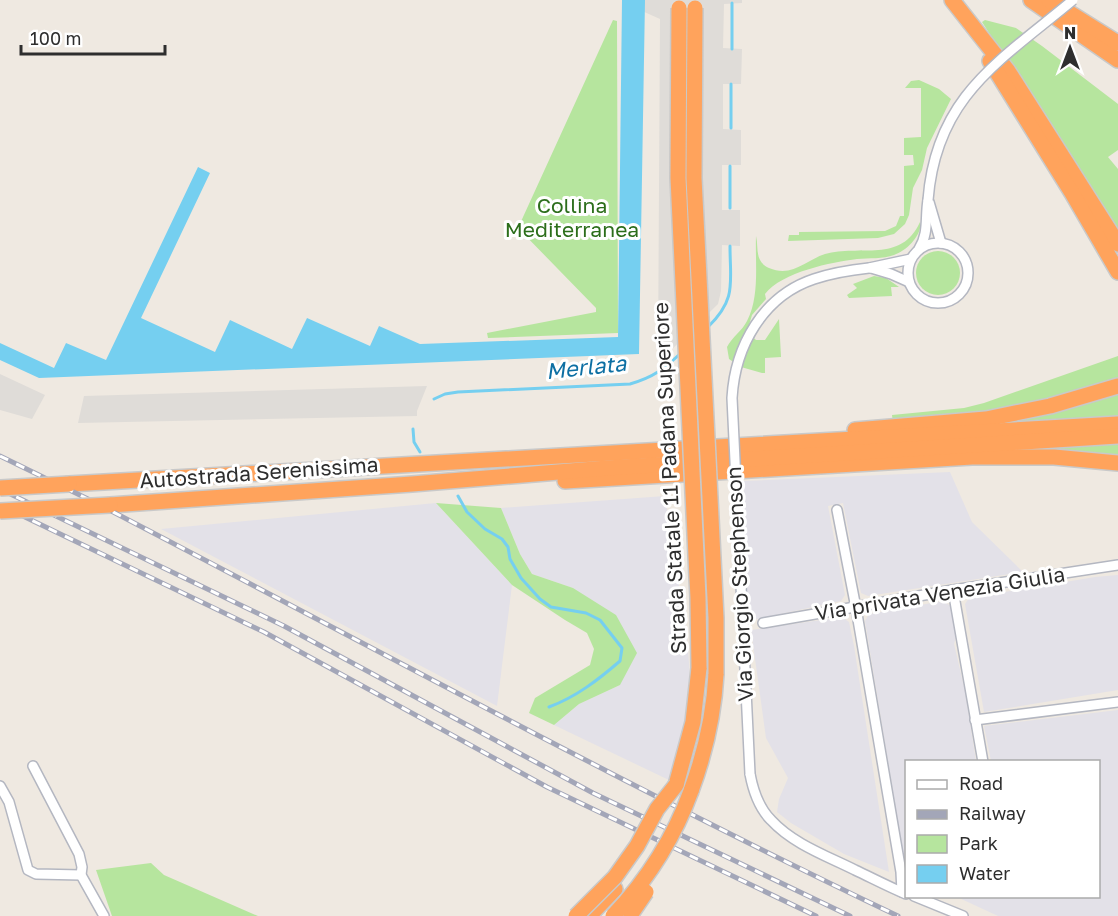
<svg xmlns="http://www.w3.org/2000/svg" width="1118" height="916" viewBox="0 0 1118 916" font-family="'Golos Text',sans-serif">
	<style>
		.industrial { fill: #e3e1e8 }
		.green { fill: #b6e59e }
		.plaza { fill: #dfdcd8 }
		.water { fill: #75cff0 }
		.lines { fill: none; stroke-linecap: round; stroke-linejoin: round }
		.stream { stroke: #75cff0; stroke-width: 3 }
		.minor-casing { stroke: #b4b7c1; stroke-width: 12 }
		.highway-casing { stroke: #c9c9c9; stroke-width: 18 }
		.minor { stroke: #fff; stroke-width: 9 }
		.highway { stroke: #ffa35c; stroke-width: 15 }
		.rail-casing { stroke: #a3a6b8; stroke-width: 5 }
		.rail { stroke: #fff; stroke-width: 3; stroke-dasharray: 9; stroke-linecap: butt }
		.minor-bridge-casing { stroke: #b4b7c1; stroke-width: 12; stroke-linecap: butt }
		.highway-bridge-casing { stroke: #c9c9c9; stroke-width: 18; stroke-linecap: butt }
		.minor-bridge { stroke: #fff; stroke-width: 9 }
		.highway-bridge { stroke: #ffa35c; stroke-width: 15 }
		.labels { text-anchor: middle; stroke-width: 6; stroke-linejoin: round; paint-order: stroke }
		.park-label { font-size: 21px; fill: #2c6e1b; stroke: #fff }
		.street-label { font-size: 21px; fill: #2e2e2e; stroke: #fff }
		.water-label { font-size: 22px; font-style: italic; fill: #0d6fa3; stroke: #fff }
	</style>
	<rect width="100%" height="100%" fill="#efe9e1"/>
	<g class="industrial">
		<polygon points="950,472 972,522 1023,572 868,596 861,593 843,503 828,506 845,595 841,601 748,621 743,543 744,481"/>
		<polygon points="665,496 687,635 691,692 691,719 671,781 554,725 579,704 620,685 573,588 532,574 520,554 501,508"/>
		<polygon points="436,503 512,585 497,706 161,529"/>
		<polygon points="1118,575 1118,690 984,712 965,604 969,598 1095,577"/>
		<polygon points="943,601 952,607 957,633 954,644 965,691 976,761 906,762 906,871 865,621 869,614"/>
		<polygon points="842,617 849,622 854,646 889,872 844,854 791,823 777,812 779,799 788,778 766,738 751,630"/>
		<polygon points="1118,710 1118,916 998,916 957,897 1098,896 1098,762 991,761 984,726"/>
	</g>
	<g class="green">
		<polygon points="613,20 617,21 618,333 488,338 487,333 596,312 596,308 518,228"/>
		<polygon points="985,20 1016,28 1042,46 1118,104 1118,150 1108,157 1118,169 1118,234 982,22"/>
		<polygon points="919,80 939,89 951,99 927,148 922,170 913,188 909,215 905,224 894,234 878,238 788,241 789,235 799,235 799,232 885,231 896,226 900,216 904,216 904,166 914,165 913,155 904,155 904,138 921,137 921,88 905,88 911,81"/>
		<path d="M 920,222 C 923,234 907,251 894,255 C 883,259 869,258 857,259 C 832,262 782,272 765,294 L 766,299 L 752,315 L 747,332 L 756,340 L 765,340 L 779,319 L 781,357 L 765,358 L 765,373 L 762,373 L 741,367 L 729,359 L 727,347 C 732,337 742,331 747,321 C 760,296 755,263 756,236 C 759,248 754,261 769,268 C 792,278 806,260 825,254 C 860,244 901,264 920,222 Z"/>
		<circle cx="938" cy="273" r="22"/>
		<polygon points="874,276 886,278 899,287 891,287 892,296 849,298 847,295 857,288 853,284"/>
		<polygon points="1118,356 1118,378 1057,398 1004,410 893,423 892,415 964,408 984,403"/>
		<polygon points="1118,391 1118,418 964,427"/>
		<polygon points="1118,442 1118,458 966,453"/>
		<polygon points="436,503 501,508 520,554 532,574 573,588 616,615 637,653 620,685 579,704 554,725 529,713 535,698 590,665 594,649 587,633 565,620 512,585"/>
		<polygon points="151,863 164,875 258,916 112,916 96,870"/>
	</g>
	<g class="plaza">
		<polygon points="622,0 742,0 742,3 724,4 723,48 742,49 741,84 723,84 723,129 741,130 741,165 722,165 722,210 740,210 740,246 722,245 721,291 718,304 661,360 658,357 660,19 622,2"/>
		<polygon points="0,374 45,395 32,419 0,410"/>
		<polygon points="427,386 417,411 417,416 78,423 84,396"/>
	</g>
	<polygon class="water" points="622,0 645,0 639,354 39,378 0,360 0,343 54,368 66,343 106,360 198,167 210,173 141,318 215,352 230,320 292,349 307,318 370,346 379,326 420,344 618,337"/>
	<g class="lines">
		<g class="stream">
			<polyline points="732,49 732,3"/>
			<polyline points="731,128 731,84"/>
			<polyline points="730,208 730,166"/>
			<path d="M 708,327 C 737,299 730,283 730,246"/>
			<path d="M 434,399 L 445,394 L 458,392 L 630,384 C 654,377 664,369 682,352"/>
			<polyline points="413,429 414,442 420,452"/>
			<path d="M 458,496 L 467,512 L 485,529 L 502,539 L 508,547 L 510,559 L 521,578 L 540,599 L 551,607 L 586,613 L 600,620 L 622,648 L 620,661 C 598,680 576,697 549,707"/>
		</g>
		<defs>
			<g id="minor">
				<polyline points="929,202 941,243"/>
				<circle cx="938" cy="273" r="30"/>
				<path d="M 919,249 C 929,233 925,218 928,200"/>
				<polyline points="869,268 911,259"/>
				<polyline points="871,268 891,274 909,282"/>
				<polyline points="837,510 856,608 901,872 902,892"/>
				<polyline points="953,590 983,762"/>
				<polyline points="763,623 953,590 1118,565"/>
				<polyline points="975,720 1118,702"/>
				<polyline points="33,766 79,854 82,867 81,875 104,916"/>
				<path d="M 750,774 C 753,790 759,808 771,820 C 793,844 827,856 855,870 C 872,878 889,887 906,894"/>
				<polyline points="0,786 9,802 28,870 36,874 81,875"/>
				<polyline points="914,896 963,916"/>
			</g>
			<g id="highway">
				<polyline points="952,0 1008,71 1118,244"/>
				<polyline points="1031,0 1118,60"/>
				<polyline points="1049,0 1118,43"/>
				<polyline points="990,61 1072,193 1118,272"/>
				<polyline points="855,430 986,419 1050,406 1118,386"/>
				<polyline points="565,481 972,457 1054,457 1118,463"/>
				<polyline points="69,484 1118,424"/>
				<polyline points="110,505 412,484 607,468 1118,436"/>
				<polyline points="676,785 693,722 699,668"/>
				<path d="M 691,791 C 705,753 714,714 716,674"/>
				<polyline points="589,916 615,889"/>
			</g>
		</defs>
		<use href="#minor" class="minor-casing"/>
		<use href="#highway" class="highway-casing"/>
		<use href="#minor" class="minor"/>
		<use href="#highway" class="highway"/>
		<defs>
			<g id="rail">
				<path d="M 0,456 L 92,501 C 360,640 625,786 898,916"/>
				<polyline points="0,489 284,626 593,793 850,916"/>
				<polyline points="0,505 264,632 547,787 816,916"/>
			</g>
		</defs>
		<use href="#rail" class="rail-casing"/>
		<use href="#rail" class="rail"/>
		<defs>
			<g id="minor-bridge">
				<path d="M 928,200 C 936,96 1000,61 1073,0"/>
				<path d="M 750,774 L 732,398 C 735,346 763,296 814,279 C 832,273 850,270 869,268"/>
			</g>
			<g id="highway-bridge">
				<polyline points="679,8 678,178 698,598 699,668"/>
				<polyline points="695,8 694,178 716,618 716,674"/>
				<polyline points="0,488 69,484"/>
				<polyline points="0,511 110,505"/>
				<polyline points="631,914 646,892"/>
				<polyline points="576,916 615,877 637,846 657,809 676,785"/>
				<path d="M 613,916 C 648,879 674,838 691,791"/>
			</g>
		</defs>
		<use href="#minor-bridge" class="minor-bridge-casing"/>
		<use href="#highway-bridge" class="highway-bridge-casing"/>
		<use href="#minor-bridge" class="minor-bridge"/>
		<use href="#highway-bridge" class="highway-bridge"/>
	</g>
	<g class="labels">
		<g class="park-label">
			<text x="572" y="213">Collina<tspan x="572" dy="24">Mediterranea</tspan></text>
		</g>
		<g class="street-label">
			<text transform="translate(259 473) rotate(-4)" y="7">Autostrada Serenissima</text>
			<text transform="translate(670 478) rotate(-93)" y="7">Strada Statale 11 Padana Superiore</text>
			<text transform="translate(740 584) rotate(-93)" y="7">Via Giorgio Stephenson</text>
			<text transform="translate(940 594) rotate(-9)" y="7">Via privata Venezia Giulia</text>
		</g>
		<g class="water-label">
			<text transform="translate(586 367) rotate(-6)" y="8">Merlata</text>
		</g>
	</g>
	<rect x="905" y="760" width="195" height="138" fill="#ffffff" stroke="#ababab" stroke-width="1.5"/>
	<rect x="917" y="780" width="30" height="9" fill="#ffffff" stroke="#ababab" stroke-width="1.5"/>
	<text x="959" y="790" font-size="18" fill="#2e2e2e">Road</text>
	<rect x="917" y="810" width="30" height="9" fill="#a3a6b8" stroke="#ababab" stroke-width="1.5"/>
	<text x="959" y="820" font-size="18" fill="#2e2e2e">Railway</text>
	<rect x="917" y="835" width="30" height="18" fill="#b6e59e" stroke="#ababab" stroke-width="1.5"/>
	<text x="959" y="850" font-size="18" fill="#2e2e2e">Park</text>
	<rect x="917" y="865" width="30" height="18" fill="#75cff0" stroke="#ababab" stroke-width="1.5"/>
	<text x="959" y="880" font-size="18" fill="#2e2e2e">Water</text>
	<g transform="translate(1070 48)" stroke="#ffffff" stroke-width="4.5" paint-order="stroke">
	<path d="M0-4.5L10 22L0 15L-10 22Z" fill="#2e2e2e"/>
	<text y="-9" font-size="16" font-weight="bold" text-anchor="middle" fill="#2e2e2e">N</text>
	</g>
	<path d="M21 45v9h144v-9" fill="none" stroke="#2e2e2e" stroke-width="3"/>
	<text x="30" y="45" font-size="18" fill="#2e2e2e" stroke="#ffffff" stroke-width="4.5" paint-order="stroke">100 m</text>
</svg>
